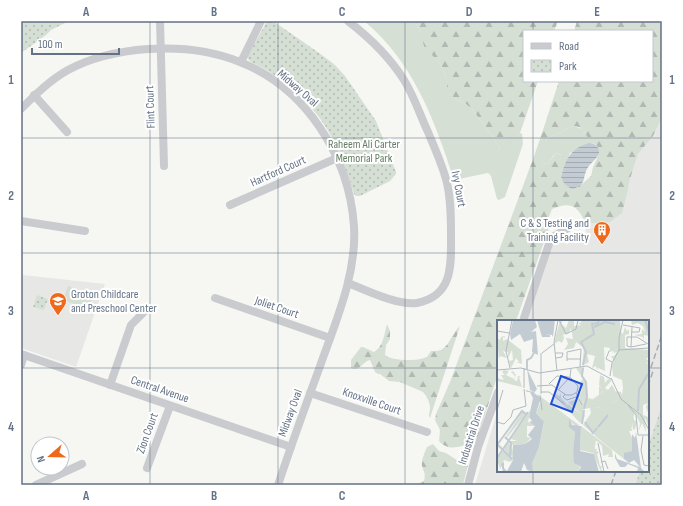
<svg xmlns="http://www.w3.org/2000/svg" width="683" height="506" viewBox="0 0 683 506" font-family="'Sofia Sans Condensed',sans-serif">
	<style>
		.built { fill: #e7e8e6 }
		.grass { fill: #d6dfd4 }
		.forest { fill: url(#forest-firs) }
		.park { fill: url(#park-dots) }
		.water { fill: url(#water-rules) }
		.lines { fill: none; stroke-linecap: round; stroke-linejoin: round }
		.minor { stroke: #c9cbcf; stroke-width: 8 }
		.rail { stroke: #a8acb3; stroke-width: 1.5; stroke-dasharray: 6 3; stroke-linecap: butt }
		.grid { fill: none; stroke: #637286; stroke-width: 1; stroke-opacity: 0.55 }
		.labels { text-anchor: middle; stroke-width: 4; stroke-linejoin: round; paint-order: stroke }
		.street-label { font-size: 12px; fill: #637286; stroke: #fff }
		.park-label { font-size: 12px; fill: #647d63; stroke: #fff }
		.poi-label { font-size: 12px; fill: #637286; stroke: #fff; text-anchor: end }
		.inset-river { fill: none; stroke: #c4ccd3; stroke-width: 2 }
		.inset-road { fill: none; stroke: #b2bac0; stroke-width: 1 }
		.view { fill: #1d4ed8; fill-opacity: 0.15; stroke: #1d4ed8; stroke-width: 2 }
		.inset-edge { fill: none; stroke: #637286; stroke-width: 2 }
		.neatline { fill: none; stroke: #637286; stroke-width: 1.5 }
		.grid-label { font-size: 13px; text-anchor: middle; font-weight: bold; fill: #637286 }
	</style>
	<defs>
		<pattern id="forest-firs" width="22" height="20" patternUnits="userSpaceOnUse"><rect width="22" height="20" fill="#d6dfd4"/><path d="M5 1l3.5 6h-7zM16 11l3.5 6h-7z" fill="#b1b9b2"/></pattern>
		<pattern id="park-dots" width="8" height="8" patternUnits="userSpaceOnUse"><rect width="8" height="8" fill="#d6dfd4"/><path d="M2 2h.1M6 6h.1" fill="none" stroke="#b1b9b2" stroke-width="1.8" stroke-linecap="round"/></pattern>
		<pattern id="water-rules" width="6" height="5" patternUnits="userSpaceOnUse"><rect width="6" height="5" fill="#c4ccd3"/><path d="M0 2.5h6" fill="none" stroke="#a3aab1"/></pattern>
	</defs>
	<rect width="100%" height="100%" fill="#f6f7f3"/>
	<g class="built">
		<polygon points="662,118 662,405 648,446 648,321 527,321 553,241 557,240 567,244 586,234 585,222 601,224 628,190 630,179 638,154 653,136"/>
		<polygon points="23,275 105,284 76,367 21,348 21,282"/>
		<polygon points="498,409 498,471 640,471 635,485 475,485"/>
	</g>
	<g class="grass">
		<path d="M 364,21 L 414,21 L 420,30 L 425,46 L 441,65 L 447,79 L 447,92 L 455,99 L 466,104 L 472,109 L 493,137 L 500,150 L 520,133 L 522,134 L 523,144 L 505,197 L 499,200 L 497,199 L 491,176 L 488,173 L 454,180 C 435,121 413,61 364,21 Z"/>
		<path d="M 573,126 L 583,129 L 588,138 L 596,144 L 592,143 L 570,153 L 566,163 C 565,156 562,155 556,153 L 553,156 L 548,163 L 543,164 L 533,159 L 540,139 L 543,140 L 545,140 Z"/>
		<polygon points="68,286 93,295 88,309 63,300"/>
	</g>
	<g class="forest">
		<polygon points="414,21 558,21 554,31 524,31 524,81 538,81 520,133 503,149 500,150 493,137 472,109 466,104 455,99 447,92 447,79 441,65 424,46 420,30"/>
		<path d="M 577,21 L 662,21 L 662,118 L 653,136 L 638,154 L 630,179 L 628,190 L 622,213 L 610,222 L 601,224 L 585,222 C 577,204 569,202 552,209 L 548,219 L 549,228 L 516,321 L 498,321 L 498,374 L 476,443 C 461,445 450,453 439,441 L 440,430 L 435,420 L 436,414 L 450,382 L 533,159 L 540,161 L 543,164 L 548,163 L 556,153 C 577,160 558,167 562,180 L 582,184 L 591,176 L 593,167 L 599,154 L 598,147 C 595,144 590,141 588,138 C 583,130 584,127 573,126 L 545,140 L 543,140 L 540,139 L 559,81 L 652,81 L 652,31 L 574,31 Z"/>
		<path d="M 387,324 L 390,331 L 390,339 L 386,345 L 385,355 C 391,361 416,361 424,358 C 428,357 429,354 431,351 C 434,351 438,351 441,350 C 449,346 453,332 460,326 L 430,418 C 428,414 430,413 430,408 C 430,403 427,396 423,392 L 400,382 L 389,381 L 380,374 L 378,374 L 375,372 L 370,360 C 362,362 360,372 351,368 L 351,360 L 361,347 L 363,347 L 374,352 C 384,346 384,334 387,324 Z"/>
		<path d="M 433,444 L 439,451 L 446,453 L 460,462 L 468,465 L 463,485 L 415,485 L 424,481 C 426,473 424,473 422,466 C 421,460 425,452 427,447 Z"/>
	</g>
	<g class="park">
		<polygon points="21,21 69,21 51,30 46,35 21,53"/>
		<path d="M 267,21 L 273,21 L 322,55 L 335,65 L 345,76 L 376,121 L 396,172 L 396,174 L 390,181 L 360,196 L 356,196 L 354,194 C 339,146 325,114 284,82 C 277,77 269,71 261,67 C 256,64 251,63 248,59 L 247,57 Z"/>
		<polygon points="37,295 48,299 44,310 33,307"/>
		<polygon points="662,405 662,485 635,485 640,471 648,471 648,446"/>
	</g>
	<path class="water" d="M 589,143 C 595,143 600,147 599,154 C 596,160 590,163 587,169 C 582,179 587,184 573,189 C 567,187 563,183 561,177 C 566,158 570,149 589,143 Z"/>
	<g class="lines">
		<g class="minor">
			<polyline points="160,21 164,166"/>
			<polyline points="241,62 261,21"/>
			<polyline points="34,95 67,132"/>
			<path d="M 21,109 C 35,95 50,80 68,70 C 92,57 120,51 148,49 C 179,47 211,50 240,62 C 306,88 349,156 354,226 C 357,275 335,323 319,369 C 305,407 291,446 278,485"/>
			<polyline points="230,205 337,158"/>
			<polyline points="21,221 85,231"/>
			<path d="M 348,283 C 365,290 399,306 417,303 C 454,296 451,263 451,235 C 451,217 451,200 447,183 C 443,166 435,149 428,132 C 420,115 414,96 404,80 C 389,56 370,38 348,21"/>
			<polyline points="215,298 330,338"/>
			<polyline points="523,321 551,238 568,228"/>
			<polyline points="21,354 291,447"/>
			<polyline points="21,365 24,355"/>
			<polyline points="110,385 131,325 145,311"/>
			<polyline points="310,393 427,432"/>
			<polyline points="147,468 170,406"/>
			<polyline points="36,485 82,464"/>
			<polyline points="468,485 478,447 498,392"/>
		</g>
		<g class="rail">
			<polyline points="648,376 662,335"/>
			<polyline points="648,386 653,371"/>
			<polyline points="611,485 616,471"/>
		</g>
	</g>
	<path class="grid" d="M 150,21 L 150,485M 278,21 L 278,485M 405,21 L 405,485M 533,21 L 533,31M 533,81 L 533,321M 21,138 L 662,138M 21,253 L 662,253M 21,368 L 498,368M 648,368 L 662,368M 533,471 L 533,485"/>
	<defs>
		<symbol id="building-pin" viewBox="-11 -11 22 30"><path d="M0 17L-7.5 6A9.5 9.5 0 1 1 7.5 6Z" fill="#f06819" stroke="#fff"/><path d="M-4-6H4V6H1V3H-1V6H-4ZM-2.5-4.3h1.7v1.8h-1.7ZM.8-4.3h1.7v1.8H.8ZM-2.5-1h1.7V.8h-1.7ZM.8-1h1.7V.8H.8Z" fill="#fff"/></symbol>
		<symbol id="school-pin" viewBox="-11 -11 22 30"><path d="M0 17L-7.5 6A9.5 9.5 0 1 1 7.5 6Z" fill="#f06819" stroke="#fff"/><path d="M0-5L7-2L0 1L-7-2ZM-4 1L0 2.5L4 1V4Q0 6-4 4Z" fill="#fff"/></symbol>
	</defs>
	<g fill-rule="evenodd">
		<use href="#building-pin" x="592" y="220" width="20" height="27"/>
		<use href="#school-pin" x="48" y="291" width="20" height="27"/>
	</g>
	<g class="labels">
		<g class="street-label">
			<text transform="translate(298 88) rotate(41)" y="4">Midway Oval</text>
			<text transform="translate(150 107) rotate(-92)" y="4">Flint Court</text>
			<text transform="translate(278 171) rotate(-24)" y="4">Hartford Court</text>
			<text transform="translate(459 189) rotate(79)" y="4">Ivy Court</text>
			<text transform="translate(277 307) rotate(19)" y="4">Joliet Court</text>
			<text transform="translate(160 389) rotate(19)" y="4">Central Avenue</text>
			<text transform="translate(372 401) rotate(19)" y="4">Knoxville Court</text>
			<text transform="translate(290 413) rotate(-70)" y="4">Midway Oval</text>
			<text transform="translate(147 433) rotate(-70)" y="4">Zion Court</text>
			<text transform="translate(471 435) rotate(-72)" y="4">Industrial Drive</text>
		</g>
		<g class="park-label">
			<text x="364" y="148">Raheem Ali Carter<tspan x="364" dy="14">Memorial Park</tspan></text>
		</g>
		<g class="poi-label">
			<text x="589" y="227">C &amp; S Testing and<tspan x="589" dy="14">Training Facility</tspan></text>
			<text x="71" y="298" text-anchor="start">Groton Childcare<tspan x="71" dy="14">and Preschool Center</tspan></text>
		</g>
	</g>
	<g transform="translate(497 320)">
		<rect width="152" height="152" fill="#f6f7f3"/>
		<path d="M 103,55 L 107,57 L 108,63 L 111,59 L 115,60 L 108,68 L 111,70 L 115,65 L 118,70 L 117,79 L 120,81 L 116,83 L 123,90 L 97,87 L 95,80 L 106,72 L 102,65 ZM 34,89 L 31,102 L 35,104 L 38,106 L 30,106 L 30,117 L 34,118 L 28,124 L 15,125 L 17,139 L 13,142 L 7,140 L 3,149 L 0,139 L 6,131 L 15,139 L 14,134 L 13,136 L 7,129 L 12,122 L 14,128 L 13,121 L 20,121 L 14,119 ZM 26,91 L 29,94 L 9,119 L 10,115 Z" fill="#d6dfd4"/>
		<path d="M 63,0 L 66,0 L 64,4 L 69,8 L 72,0 L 77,0 L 77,6 L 84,5 L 81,3 L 85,2 L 83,0 L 123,0 L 124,12 L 126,14 L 128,7 L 130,11 L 132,9 L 132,14 L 128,15 L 128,28 L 152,30 L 152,38 L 149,38 L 152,42 L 149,43 L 152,44 L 152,95 L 149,87 L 151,83 L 146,85 L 146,95 L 151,97 L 152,108 L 148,97 L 149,112 L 145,103 L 142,111 L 143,103 L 138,93 L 136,94 L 137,100 L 140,102 L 138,109 L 136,110 L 135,102 L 135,108 L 133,105 L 122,135 L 86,105 L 94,93 L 93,88 L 86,89 L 88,97 L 85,96 L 86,100 L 83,103 L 57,75 L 58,73 L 62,76 L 64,73 L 64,78 L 70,84 L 69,86 L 71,84 L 85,95 L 71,82 L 81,79 L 86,83 L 90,78 L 96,79 L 102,75 L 102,66 L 106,71 L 103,75 L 95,80 L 98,82 L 97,87 L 120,89 L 116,83 L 120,81 L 117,79 L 117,71 L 124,72 L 125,75 L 126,68 L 125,60 L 116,56 L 115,45 L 117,41 L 114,36 L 117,36 L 120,32 L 117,33 L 117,31 L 115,34 L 116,31 L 112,32 L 113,28 L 107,27 L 108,51 L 101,48 L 100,50 L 99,46 L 95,48 L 98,36 L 90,34 L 92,42 L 85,46 L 87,28 L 79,22 L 77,28 L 67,30 L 71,24 L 69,18 L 76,19 L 74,8 L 72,13 L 66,15 L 67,18 L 65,23 L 62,21 L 57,24 ZM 134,0 L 152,0 L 152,16 L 147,15 L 147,21 L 146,17 L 137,15 L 145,14 L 145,9 L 148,12 L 146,6 L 141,3 L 135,5 ZM 4,17 L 7,16 L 9,18 L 6,17 L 6,21 L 10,19 L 24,30 L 25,44 L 19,42 L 22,42 L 19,38 L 14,48 L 12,41 L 16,40 L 15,30 L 11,38 L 11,32 L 6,31 L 10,38 L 3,36 L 2,39 L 0,18 L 3,20 ZM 7,50 L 12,51 L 9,55 L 17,59 L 18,56 L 14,52 L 16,51 L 19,55 L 17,60 L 20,61 L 21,56 L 24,56 L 22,57 L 25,67 L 0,61 L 0,58 L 7,60 L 4,55 L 8,55 L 5,52 ZM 84,106 L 115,130 L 116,137 L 111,137 L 112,134 L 106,136 L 105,126 L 99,120 L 98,126 Z" fill="#d6dfd4"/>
		<path d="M 142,29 L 142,31 L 152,30 L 152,38 L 144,37 L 143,41 L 134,37 L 129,40 L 128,50 L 119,55 L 117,40 L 123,31 ZM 87,47 L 85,56 L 89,62 L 90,80 L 84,83 L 82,75 L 85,70 L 82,63 L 86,59 L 79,48 ZM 40,74 L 82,105 L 79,107 L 73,101 L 72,106 L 78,112 L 76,133 L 79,144 L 83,147 L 81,152 L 36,152 L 34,144 L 42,127 L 47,103 L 43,97 L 38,99 L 42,97 L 39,93 L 44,81 ZM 114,82 L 120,89 L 128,83 L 138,93 L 136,97 L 128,98 L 134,106 L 135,111 L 132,111 L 136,120 L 135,131 L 129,133 L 127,139 L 98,116 L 96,109 L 94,92 ZM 84,106 L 100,120 L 101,122 L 97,119 L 98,129 L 101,129 L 99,130 L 102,133 L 100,134 L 103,146 L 105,146 L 104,150 L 106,150 L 104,152 L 96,133 L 83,130 Z" fill="#d6dfd4"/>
		<path d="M 16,0 L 38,0 L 40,7 L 34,12 L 39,11 L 41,35 L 35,32 L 36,19 L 27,22 L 23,14 L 14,20 L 13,14 ZM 40,0 L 58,0 L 56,17 L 55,15 L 51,14 L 49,15 L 53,14 L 53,17 L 45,17 ZM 30,49 L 40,69 L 37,73 L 44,78 L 39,93 L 47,102 L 42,127 L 35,143 L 36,152 L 30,150 L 27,143 L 24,152 L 6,152 L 4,144 L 7,142 L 7,148 L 10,151 L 16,140 L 16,125 L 28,124 L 35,119 L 31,115 L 38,106 L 32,102 L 35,101 L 32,97 L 36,78 L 33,72 L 30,72 L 28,70 L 37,72 L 33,70 ZM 72,99 L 74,102 L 75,105 L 84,106 L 83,131 L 97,134 L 102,152 L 81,152 L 84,147 L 77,143 L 76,131 L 78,112 L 72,107 ZM 139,112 L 144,148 L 148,152 L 140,152 L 141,148 L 131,144 L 128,147 L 123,147 L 118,138 L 118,133 L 120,139 L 143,147 L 137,140 L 132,143 L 127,139 L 127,133 L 135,131 L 135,114 L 138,118 Z" fill="#c4ccd3"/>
		<path class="inset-river" d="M 148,0 L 152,12M 97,7 L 108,2 L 118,4M 86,45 L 89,32 L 84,22 L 97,14 L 95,4 L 101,3 L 102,0M 86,48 L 85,56 L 89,62 L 90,77 L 87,89M 30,49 L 30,40 L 34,38 L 38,31M 141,91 L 142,69 L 151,54M 88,102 L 96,113 L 100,108M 85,104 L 87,90M 101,107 L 111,95M 8,117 L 14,123 L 13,137M 0,124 L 15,139M 0,125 L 25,91 L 29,94M 0,138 L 31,92"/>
		<path class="inset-road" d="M 62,0 L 69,14 L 79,9 L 81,0M 126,5 L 143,8 L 142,12 L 134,12M 0,11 L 12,13M 134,27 L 130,26 L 130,17 L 140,17 L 151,24M 134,27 L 135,7M 134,27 L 149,24M 122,30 L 122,18 L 126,0M 112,31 L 109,39 L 115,42M 45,33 L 57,24M 58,33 L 66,33 L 65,37 L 59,38M 70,39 L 83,39M 70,41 L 70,32 L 84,29 L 83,47M 13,48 L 9,31 L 15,0M 27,48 L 27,68M 0,50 L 24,48 L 42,53 L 90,46 L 114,59M 60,51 L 57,22 L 61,0M 113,56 L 115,43 L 122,30 L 152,28M 114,58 L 124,79 L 144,95 L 152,110M 52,64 L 60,56 L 72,57M 40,66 L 55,65 L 69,75 L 75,75 L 80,72 L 81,66 L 73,57M 62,69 L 73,57 L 74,49M 44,72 L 52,72 L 67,84M 79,73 L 85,85M 44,74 L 44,33M 68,74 L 66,77 L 70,80 L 82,76M 43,75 L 45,90M 131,85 L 139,95 L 141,115 L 152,115M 0,90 L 6,70M 0,102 L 7,104 L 14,97 L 16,90 L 29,86 L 27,69M 146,116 L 144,130 L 147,145 L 152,146M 101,123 L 107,152M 104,142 L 108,141 L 111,149"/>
		<path class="view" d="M 64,56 L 85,64 L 75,92 L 54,84 Z"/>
		<rect width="152" height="152" class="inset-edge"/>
	</g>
	<rect width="683" height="506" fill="none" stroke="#ffffff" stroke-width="44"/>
	<rect x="523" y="30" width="130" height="52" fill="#ffffff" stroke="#c1c7cf"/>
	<rect x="531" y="43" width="20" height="6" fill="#c9cbcf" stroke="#c1c7cf"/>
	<text x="559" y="50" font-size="12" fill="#637286">Road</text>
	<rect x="531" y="60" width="20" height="12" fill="url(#park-dots)" stroke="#c1c7cf"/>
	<text x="559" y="70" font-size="12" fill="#637286">Park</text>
	<g transform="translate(50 456) rotate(250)"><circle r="19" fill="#ffffff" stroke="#c1c7cf"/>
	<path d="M0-3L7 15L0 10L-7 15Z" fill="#f06819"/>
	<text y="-6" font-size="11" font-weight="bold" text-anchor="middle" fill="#637286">N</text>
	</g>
	<path d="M32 48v6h87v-6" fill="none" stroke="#637286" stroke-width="2"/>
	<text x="38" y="48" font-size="12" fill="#637286" stroke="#ffffff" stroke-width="3" paint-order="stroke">100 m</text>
	<rect x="22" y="22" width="639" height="462" class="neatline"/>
	<g class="grid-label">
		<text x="86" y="16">A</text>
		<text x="214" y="16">B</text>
		<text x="342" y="16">C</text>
		<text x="469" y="16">D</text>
		<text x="597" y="16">E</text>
		<text x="11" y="84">1</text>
		<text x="672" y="84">1</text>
		<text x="11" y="200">2</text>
		<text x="672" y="200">2</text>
		<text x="11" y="315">3</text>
		<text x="672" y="315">3</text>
		<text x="11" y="431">4</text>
		<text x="672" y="431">4</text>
		<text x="86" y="500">A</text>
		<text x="214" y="500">B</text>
		<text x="342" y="500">C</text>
		<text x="469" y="500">D</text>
		<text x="597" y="500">E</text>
	</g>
</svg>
